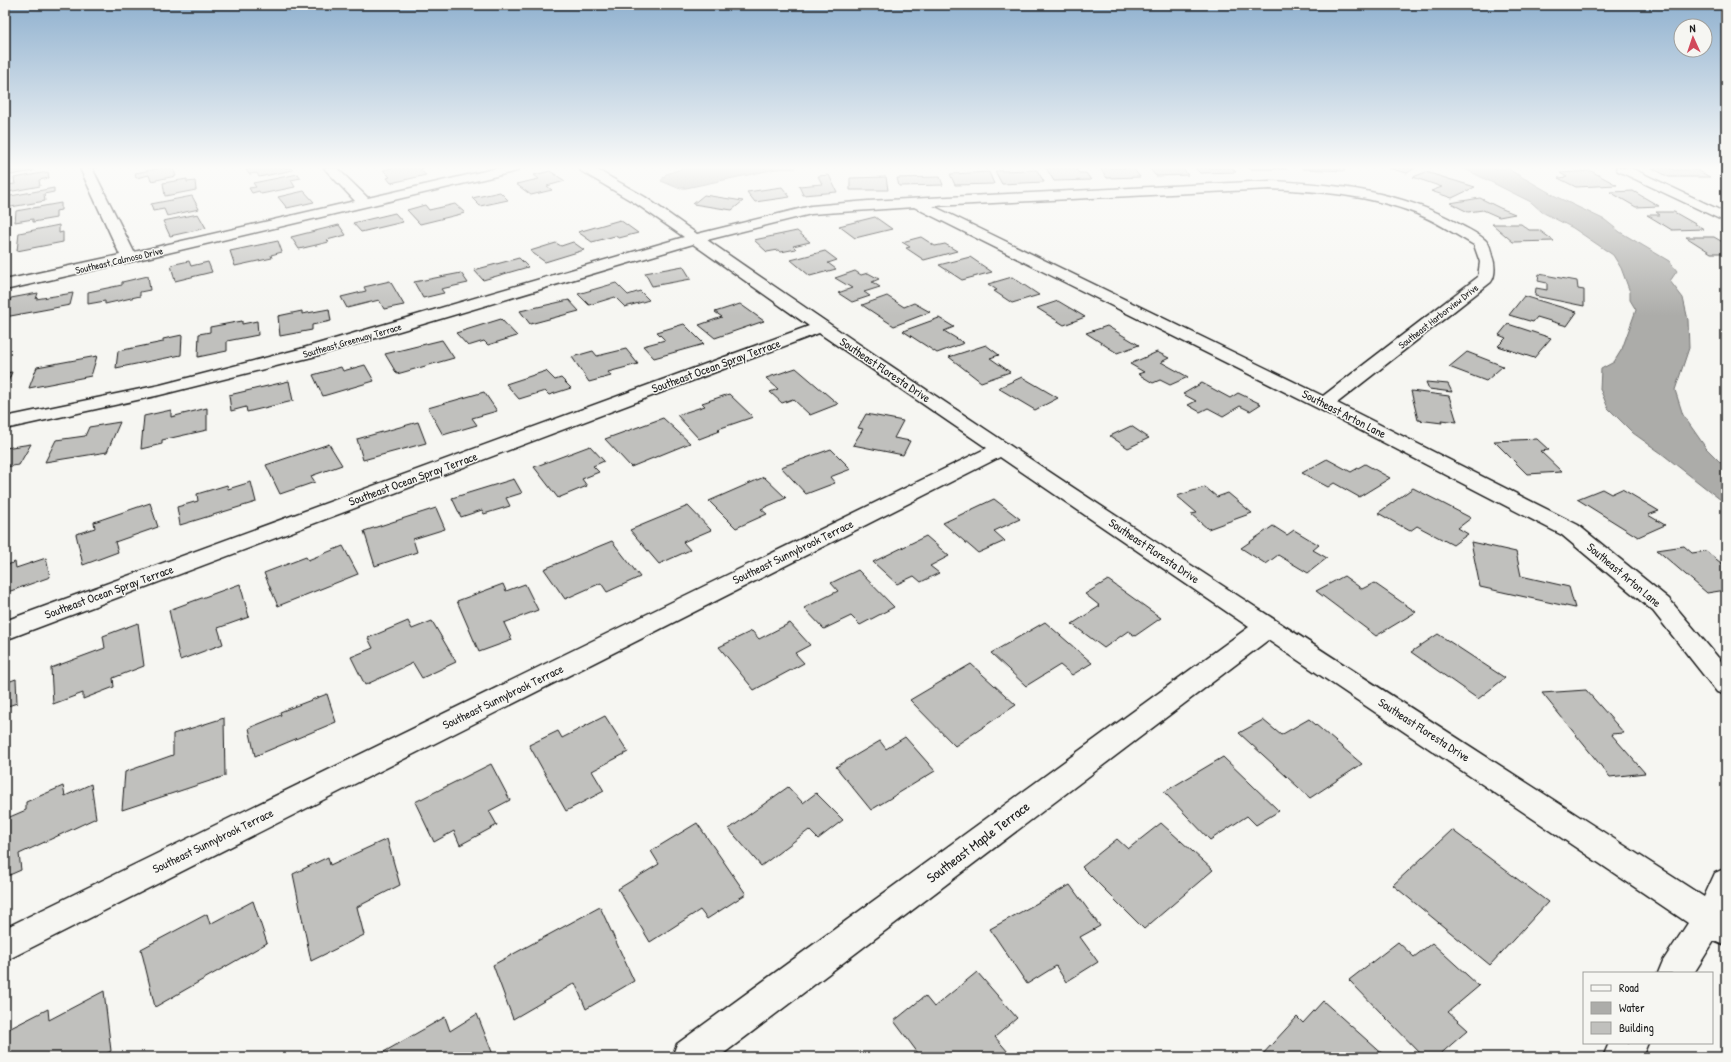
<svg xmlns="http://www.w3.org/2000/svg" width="1731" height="1062" viewBox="0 0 1731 1062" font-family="'Patrick Hand',sans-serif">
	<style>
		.water { fill: #acaca9; stroke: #727271 }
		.building { fill: #c0c0bd; stroke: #1c1c1c }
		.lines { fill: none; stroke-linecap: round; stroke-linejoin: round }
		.minor-casing { stroke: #1c1c1c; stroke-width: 3 }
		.minor { fill: #f6f6f2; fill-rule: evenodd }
		.labels { text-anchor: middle; stroke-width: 3; stroke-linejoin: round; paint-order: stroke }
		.far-street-label { font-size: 10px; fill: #1c1c1c; stroke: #f6f6f2 }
		.street-label { font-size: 12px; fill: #1c1c1c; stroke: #f6f6f2 }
		.near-street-label { font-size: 14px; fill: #1c1c1c; stroke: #f6f6f2 }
	</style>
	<rect width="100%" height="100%" fill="#f6f6f2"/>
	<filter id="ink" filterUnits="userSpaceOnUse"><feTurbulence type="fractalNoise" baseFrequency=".025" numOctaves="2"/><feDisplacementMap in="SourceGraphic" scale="8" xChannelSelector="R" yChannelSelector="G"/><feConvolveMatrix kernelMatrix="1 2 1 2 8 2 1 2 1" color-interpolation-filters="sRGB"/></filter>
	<g filter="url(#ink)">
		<g class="water">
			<polygon points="684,168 796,168 776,169 686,188 678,188 661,181 666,174"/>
			<polygon points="1463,168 1508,169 1559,198 1605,220 1620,232 1669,261 1677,271 1670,281 1683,298 1688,320 1689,348 1675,390 1683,415 1706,448 1726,468 1726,504 1661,453 1633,433 1608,408 1600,389 1601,369 1614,362 1622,349 1636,310 1630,300 1630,292 1621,268 1613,255 1573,228 1542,212 1531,202"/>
		</g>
		<g class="building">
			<polygon points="5,168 33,168 33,171 5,176"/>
			<polygon points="162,168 173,168 176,176 151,181 149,175 136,178 135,173"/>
			<polygon points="258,168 291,168 293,170 259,177 257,173 249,174 246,170"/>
			<polygon points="392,168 424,168 420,170 426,175 391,183 387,178 390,177 383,170"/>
			<polygon points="1046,168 1075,168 1079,173 1086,173 1091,180 1054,181"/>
			<polygon points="1100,168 1133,168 1140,177 1107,178"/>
			<polygon points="1149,168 1182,168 1188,175 1156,176"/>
			<polygon points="1195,168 1232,168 1236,172 1200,173"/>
			<polygon points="1249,168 1286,168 1287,169 1250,169"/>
			<polygon points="1302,168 1343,168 1345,171 1303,169"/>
			<polygon points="1388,168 1415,168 1407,173"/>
			<polygon points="1652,168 1669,168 1674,170 1697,170 1710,177 1669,177"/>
			<polygon points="1037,170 1044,182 1002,184 995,171"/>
			<polygon points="550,171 565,181 547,186 552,190 531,195 516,184 539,179 534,175"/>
			<polygon points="1591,171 1617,185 1576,187 1558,178 1567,177 1560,173"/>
			<polygon points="48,172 49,178 39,180 40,186 8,192 7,185 15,184 14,178"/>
			<polygon points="989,172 994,184 955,185 950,174"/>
			<polygon points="1426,172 1475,187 1452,198 1431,191 1442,187 1413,177"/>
			<polygon points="298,174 301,178 291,180 295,187 261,194 259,191 252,193 249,188 256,187 253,183"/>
			<polygon points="829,175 837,192 803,195 799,186 822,184 818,176"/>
			<polygon points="886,177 888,190 850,190 850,178"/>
			<polygon points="940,177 943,185 899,186 897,178"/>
			<polygon points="187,179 187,182 195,181 196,190 165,196 163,183"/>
			<polygon points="782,187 790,197 755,202 747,192"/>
			<polygon points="54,188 54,192 44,194 45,201 5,208 5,197"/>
			<polygon points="1721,190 1726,191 1726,200 1722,200"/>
			<polygon points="304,191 314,202 287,208 278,197"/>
			<polygon points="1633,191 1659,206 1636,207 1610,192"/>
			<polygon points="500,192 508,200 480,206 472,198"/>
			<polygon points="704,195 743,201 732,210 693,204"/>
			<polygon points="192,196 199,209 167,216 164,209 153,211 151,204"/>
			<polygon points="1480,198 1500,208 1515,214 1499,217 1483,210 1468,212 1450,203"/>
			<polygon points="61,203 61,210 56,211 56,218 33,222 33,219 15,222 16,211"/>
			<polygon points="455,204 465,213 420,224 407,210 425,205 429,210"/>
			<polygon points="1656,212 1674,212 1704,229 1672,230 1647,215 1660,215"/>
			<polygon points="395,213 403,222 361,232 353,223"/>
			<polygon points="198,214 206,228 170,236 163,221"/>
			<polygon points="875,217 892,229 855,238 839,226"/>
			<polygon points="620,220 638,233 619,238 615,236 592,242 578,232"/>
			<polygon points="1492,224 1521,224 1529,230 1539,230 1554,241 1513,242"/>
			<polygon points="59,225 59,233 63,232 63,242 17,251 19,233"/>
			<polygon points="339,225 346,235 327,240 329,242 299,249 291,237"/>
			<polygon points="797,231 810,242 793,246 796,249 781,252 778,250 767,252 754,240"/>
			<polygon points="921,237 935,246 945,244 957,251 924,260 906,248 910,247 902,242"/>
			<polygon points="1686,237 1714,237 1726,244 1726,253 1711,253"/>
			<polygon points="278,241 282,252 271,255 272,258 235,266 230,251"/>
			<polygon points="573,242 584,250 545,262 530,251 556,243 561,246"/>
			<polygon points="825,251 837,260 828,263 836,269 810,276 791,260"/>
			<polygon points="970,257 992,272 962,280 939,265"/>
			<polygon points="519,258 528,267 483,280 474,270"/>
			<polygon points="189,261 191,266 208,262 212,272 175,281 171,265"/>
			<polygon points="683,266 691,279 652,286 645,273"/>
			<polygon points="855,271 861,275 868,273 879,279 872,282 880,287 864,292 870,296 852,302 838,293 852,288 835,278"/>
			<polygon points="461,273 468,283 441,289 444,293 423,298 414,282"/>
			<polygon points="1539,274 1577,281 1578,289 1584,290 1584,306 1535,296 1536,288 1547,290 1547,283 1538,281"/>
			<polygon points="148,276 150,290 140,292 140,296 105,304 105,301 88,304 88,292 122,285 122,282"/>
			<polygon points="1012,277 1039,295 1012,303 994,291 997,290 988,284"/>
			<polygon points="390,281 404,305 384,309 379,300 347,308 341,297 366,291 364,287"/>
			<polygon points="616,283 628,295 640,291 649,300 625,307 615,297 589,305 578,294"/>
			<polygon points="38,293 36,299 73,293 70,305 5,317 11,298"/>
			<polygon points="887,296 904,307 914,303 930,312 894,326 862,305"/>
			<polygon points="1524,296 1577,312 1567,326 1537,317 1533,322 1509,315"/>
			<polygon points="569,300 579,311 530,324 520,311"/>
			<polygon points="1058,301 1085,317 1064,325 1037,308"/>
			<polygon points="740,304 764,321 715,338 699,325 722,317 715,312"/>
			<polygon points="329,309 331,321 312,325 312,330 280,336 278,316 302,311 302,314"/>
			<polygon points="939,318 954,327 944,331 964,343 937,353 903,331"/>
			<polygon points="501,319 517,336 488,345 484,341 468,346 456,333"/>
			<polygon points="242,321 242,324 257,321 258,335 227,341 227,351 198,357 199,334 210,332 210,327"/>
			<polygon points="684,324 704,344 654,358 643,346 665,340 657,332"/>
			<polygon points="1508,324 1551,338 1534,358 1498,346 1506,338 1499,335"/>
			<polygon points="1107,326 1139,345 1117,353 1086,333"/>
			<polygon points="182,335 181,355 116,368 118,351 163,342 163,339"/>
			<polygon points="442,340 454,358 397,374 385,354"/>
			<polygon points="986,345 999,355 990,358 1010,372 981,382 949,357"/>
			<polygon points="626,349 638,364 608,372 611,376 589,382 572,357 593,351 597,356"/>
			<polygon points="1157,352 1169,358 1161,362 1188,377 1170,385 1160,380 1153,383 1138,374 1144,372 1130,364"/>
			<polygon points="1467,352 1503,366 1486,381 1449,367"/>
			<polygon points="97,356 91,376 29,388 37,367"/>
			<polygon points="365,365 374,381 323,396 313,375 341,367 343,371"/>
			<polygon points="796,368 838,404 810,415 793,399 782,403 770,392 778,389 766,378"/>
			<polygon points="546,371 555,380 561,378 571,388 549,395 545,391 519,399 506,384"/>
			<polygon points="12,372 5,389 5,373"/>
			<polygon points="1022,377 1058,398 1035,410 998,388"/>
			<polygon points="289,381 293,401 247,412 246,407 231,411 229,395"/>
			<polygon points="1426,382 1448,384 1452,392 1429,389"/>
			<polygon points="1202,383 1230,398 1238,393 1261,404 1250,411 1240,406 1223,416 1208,408 1200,412 1188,405 1196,401 1183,394"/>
			<polygon points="1411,391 1449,396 1457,422 1441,420 1442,423 1418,420"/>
			<polygon points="484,392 497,411 472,418 477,425 443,435 428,408"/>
			<polygon points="729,394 753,417 718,429 720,431 699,439 677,415 705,406 702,403"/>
			<polygon points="207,408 207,430 162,440 162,444 141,449 144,416 171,410 171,417"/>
			<polygon points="866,414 903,421 894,438 910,441 903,455 853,445 863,429 858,428"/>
			<polygon points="663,418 690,443 631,467 605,439"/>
			<polygon points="120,422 107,452 45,462 56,440 85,436 89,427"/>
			<polygon points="418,422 426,443 363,460 357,439"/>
			<polygon points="1131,426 1149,438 1128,448 1110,436"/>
			<polygon points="1537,439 1549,450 1540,451 1562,472 1527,474 1494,441"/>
			<polygon points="31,444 19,465 5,467 5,448"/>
			<polygon points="329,444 342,465 311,476 315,482 280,494 266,465"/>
			<polygon points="590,446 604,461 593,466 599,472 582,479 587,486 558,498 534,467"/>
			<polygon points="831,449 851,469 830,477 835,483 806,494 781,467"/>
			<polygon points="1327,459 1351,472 1365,464 1390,478 1359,497 1334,483 1328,487 1302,473"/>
			<polygon points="764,477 786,498 761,509 767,514 736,528 709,501"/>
			<polygon points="514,479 522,493 506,498 510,506 484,514 482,510 461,517 452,498"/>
			<polygon points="251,482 256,502 180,525 177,507 198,501 197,494 227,485 228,489"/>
			<polygon points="1205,487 1217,497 1228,493 1252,513 1208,529 1191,514 1197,513 1177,496"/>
			<polygon points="1413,488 1471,518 1458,528 1468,534 1453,545 1417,526 1410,531 1378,513"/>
			<polygon points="1602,489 1611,494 1622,489 1659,511 1648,515 1665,525 1638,537 1577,499"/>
			<polygon points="994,499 1020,519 994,531 1005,541 978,553 943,523"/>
			<polygon points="150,503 158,527 115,542 118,552 83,565 76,534 95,528 94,522"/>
			<polygon points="688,506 711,530 683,542 690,550 659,564 630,530"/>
			<polygon points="436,508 445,529 413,539 417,552 375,566 364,531"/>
			<polygon points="1273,526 1287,535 1294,530 1319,545 1313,550 1327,558 1308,573 1278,555 1266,564 1241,548"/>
			<polygon points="926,536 949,556 930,566 939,573 921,582 914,576 897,584 873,562"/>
			<polygon points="612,541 640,577 607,592 601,583 565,599 544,569"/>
			<polygon points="1471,542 1516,552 1521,576 1569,587 1575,608 1480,587"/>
			<polygon points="343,546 358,574 278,606 264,573 306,557 308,560"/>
			<polygon points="1684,546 1692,553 1706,551 1726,567 1726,590 1707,593 1657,550"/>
			<polygon points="46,558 50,577 5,593 5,566 15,562 16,568"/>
			<polygon points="858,570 894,607 860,625 851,616 824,629 804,608 838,591 831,583"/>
			<polygon points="1344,576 1362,589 1374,583 1416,612 1376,636 1316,591"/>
			<polygon points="1108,580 1161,618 1135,636 1128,631 1104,648 1072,624 1100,606 1085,594"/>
			<polygon points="240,584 249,617 218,628 223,644 180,660 169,610"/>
			<polygon points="503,584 506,591 525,584 538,610 504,623 512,640 479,652 457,601"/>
			<polygon points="408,621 412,629 432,621 456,662 422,678 413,663 365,685 351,657 373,648 368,638"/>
			<polygon points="1045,622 1092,663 1072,675 1060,665 1026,686 991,653"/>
			<polygon points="138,623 144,666 113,678 114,687 83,699 83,693 53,704 51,668 105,648 103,636"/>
			<polygon points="790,623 810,645 795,653 804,663 754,690 719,647 752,631 759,639"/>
			<polygon points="1438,634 1505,678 1478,699 1411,652"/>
			<polygon points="971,664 1016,705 955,746 910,700"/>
			<polygon points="16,679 17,703 5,707 5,683"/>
			<polygon points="1586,690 1624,733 1611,734 1645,773 1610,777 1542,693"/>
			<polygon points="327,694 336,722 255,756 249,728 281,715 280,712"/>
			<polygon points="605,716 628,752 592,771 604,791 566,811 529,745 558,731 562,738"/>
			<polygon points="224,718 225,776 122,810 125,772 173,755 173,734"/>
			<polygon points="1309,719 1362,764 1310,798 1239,733 1263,720 1281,735"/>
			<polygon points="905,737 935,771 871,810 836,767 880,741 886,749"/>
			<polygon points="1223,757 1279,811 1256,825 1247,816 1210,840 1164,792"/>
			<polygon points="491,764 510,800 489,811 497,825 460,845 454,831 434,842 415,802"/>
			<polygon points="91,784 96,818 19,854 21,870 5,877 5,819 26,810 26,802 63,786 65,796"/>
			<polygon points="788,787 803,803 816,793 843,820 818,839 809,830 761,866 729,829"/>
			<polygon points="697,823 746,894 707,919 700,910 650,942 618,889 659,864 651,851"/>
			<polygon points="1161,823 1213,870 1144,929 1082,867 1117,839 1128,849"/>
			<polygon points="1452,830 1548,902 1490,965 1393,885"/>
			<polygon points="387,839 400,885 357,907 364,935 311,961 293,874 328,857 330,865"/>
			<polygon points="1070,885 1100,926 1080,937 1098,962 1066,982 1056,966 1027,984 990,929"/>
			<polygon points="253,901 267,943 155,1007 141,949 207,914 210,924"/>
			<polygon points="600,907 634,981 586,1009 575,983 513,1019 493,965"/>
			<polygon points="1398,942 1414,957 1432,943 1479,986 1448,1012 1468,1030 1437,1057 1424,1057 1349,980"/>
			<polygon points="977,972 1017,1018 995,1037 1008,1052 1002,1057 921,1057 894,1021 925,996 934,1007"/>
			<polygon points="104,991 111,1051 100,1057 5,1057 5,1031 48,1009 49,1020"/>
			<polygon points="1323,1001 1386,1057 1261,1056 1297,1017 1303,1023"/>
			<polygon points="477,1014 494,1057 375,1057 445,1017 450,1031"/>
		</g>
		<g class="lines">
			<defs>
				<g id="minor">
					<polygon points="80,168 92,168 134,252 355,201 324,168 337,168 368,198 498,168 519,168 517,171 513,172 129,262 5,290 5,280 120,255"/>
					<path d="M 579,168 L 594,168 L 645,197 L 697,234 L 811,206 L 868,201 L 1270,181 C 1335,184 1401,191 1459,224 C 1466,228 1483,236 1487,242 C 1490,245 1491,251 1492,256 C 1495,263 1496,275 1491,282 L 1337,403 L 1578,525 L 1669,599 L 1726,667 L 1726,695 L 1717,692 L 1653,611 L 1562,535 L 1317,408 L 914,207 L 811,214 L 707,240 C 1034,467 1369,681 1704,897 L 1715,873 L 1726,868 L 1726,946 L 1714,941 L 1694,973 L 1658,973 L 1663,961 L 1688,923 L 1268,640 L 719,1057 L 672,1057 L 677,1044 L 1249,627 L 1000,457 L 5,961 L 5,928 L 987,448 L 819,333 L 5,640 L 5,621 L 809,326 L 693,244 L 312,357 L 160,395 L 5,429 L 5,417 L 160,385 L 300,349 L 684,237 L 635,203 L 581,171 ZM 1270,189 C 1319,191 1368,195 1415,213 C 1436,221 1455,234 1474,245 L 1480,262 L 1478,277 L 1323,396 L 933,206 Z"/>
					<polygon points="1616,168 1631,168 1726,213 1726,222 1618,171"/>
					<polygon points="1609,1043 1648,1043 1642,1057 1603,1057"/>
				</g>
			</defs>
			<use href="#minor" class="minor-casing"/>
			<use href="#minor" class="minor"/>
		</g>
	</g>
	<linearGradient id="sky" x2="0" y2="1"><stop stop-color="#90b1cf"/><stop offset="0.53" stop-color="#fbfbf9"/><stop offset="1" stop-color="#fbfbf9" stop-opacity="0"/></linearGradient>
	<rect width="1731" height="316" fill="url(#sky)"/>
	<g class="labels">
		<g class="far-street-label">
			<text transform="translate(119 260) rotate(-13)" y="4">Southeast Calmoso Drive</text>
			<text transform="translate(1438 316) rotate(-38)" y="4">Southeast Harborview Drive</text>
			<text transform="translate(352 340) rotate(-16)" y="4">Southeast Greenway Terrace</text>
		</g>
		<g class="street-label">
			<text transform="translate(716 366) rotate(-20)" y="4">Southeast Ocean Spray Terrace</text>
			<text transform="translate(885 370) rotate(34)" y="4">Southeast Floresta Drive</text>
			<text transform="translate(1344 414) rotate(27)" y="4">Southeast Arton Lane</text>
			<text transform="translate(413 479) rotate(-20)" y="4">Southeast Ocean Spray Terrace</text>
			<text transform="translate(1154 551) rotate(34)" y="4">Southeast Floresta Drive</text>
			<text transform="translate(793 552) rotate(-26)" y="4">Southeast Sunnybrook Terrace</text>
			<text transform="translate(1624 575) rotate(40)" y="4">Southeast Arton Lane</text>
			<text transform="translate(109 592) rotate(-20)" y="4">Southeast Ocean Spray Terrace</text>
			<text transform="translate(503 697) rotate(-26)" y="4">Southeast Sunnybrook Terrace</text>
			<text transform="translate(1424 730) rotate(33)" y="4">Southeast Floresta Drive</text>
			<text transform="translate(213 841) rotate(-26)" y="4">Southeast Sunnybrook Terrace</text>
		</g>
		<g class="near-street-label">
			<text transform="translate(978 842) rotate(-37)" y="5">Southeast Maple Terrace</text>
		</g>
	</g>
	<rect width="1731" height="1062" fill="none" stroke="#f6f6f2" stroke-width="20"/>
	<rect x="10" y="10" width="1711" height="1042" fill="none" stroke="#1c1c1c" stroke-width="1.5" filter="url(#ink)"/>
	<rect x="1583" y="972" width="130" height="72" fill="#f6f6f2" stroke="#9f9f9c"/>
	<rect x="1591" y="985" width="20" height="6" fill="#f6f6f2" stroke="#9f9f9c"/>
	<text x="1619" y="992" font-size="12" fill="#1c1c1c">Road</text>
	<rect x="1591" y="1002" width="20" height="12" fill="#acaca9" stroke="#9f9f9c"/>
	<text x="1619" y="1012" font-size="12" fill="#1c1c1c">Water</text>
	<rect x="1591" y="1022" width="20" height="12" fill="#c0c0bd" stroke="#9f9f9c"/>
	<text x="1619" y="1032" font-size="12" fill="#1c1c1c">Building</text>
	<g transform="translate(1693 38) rotate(357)"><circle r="19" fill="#f6f6f2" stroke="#9f9f9c"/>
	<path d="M0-3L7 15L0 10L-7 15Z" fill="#d1495b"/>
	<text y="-6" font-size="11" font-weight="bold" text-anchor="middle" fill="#1c1c1c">N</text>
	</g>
</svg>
